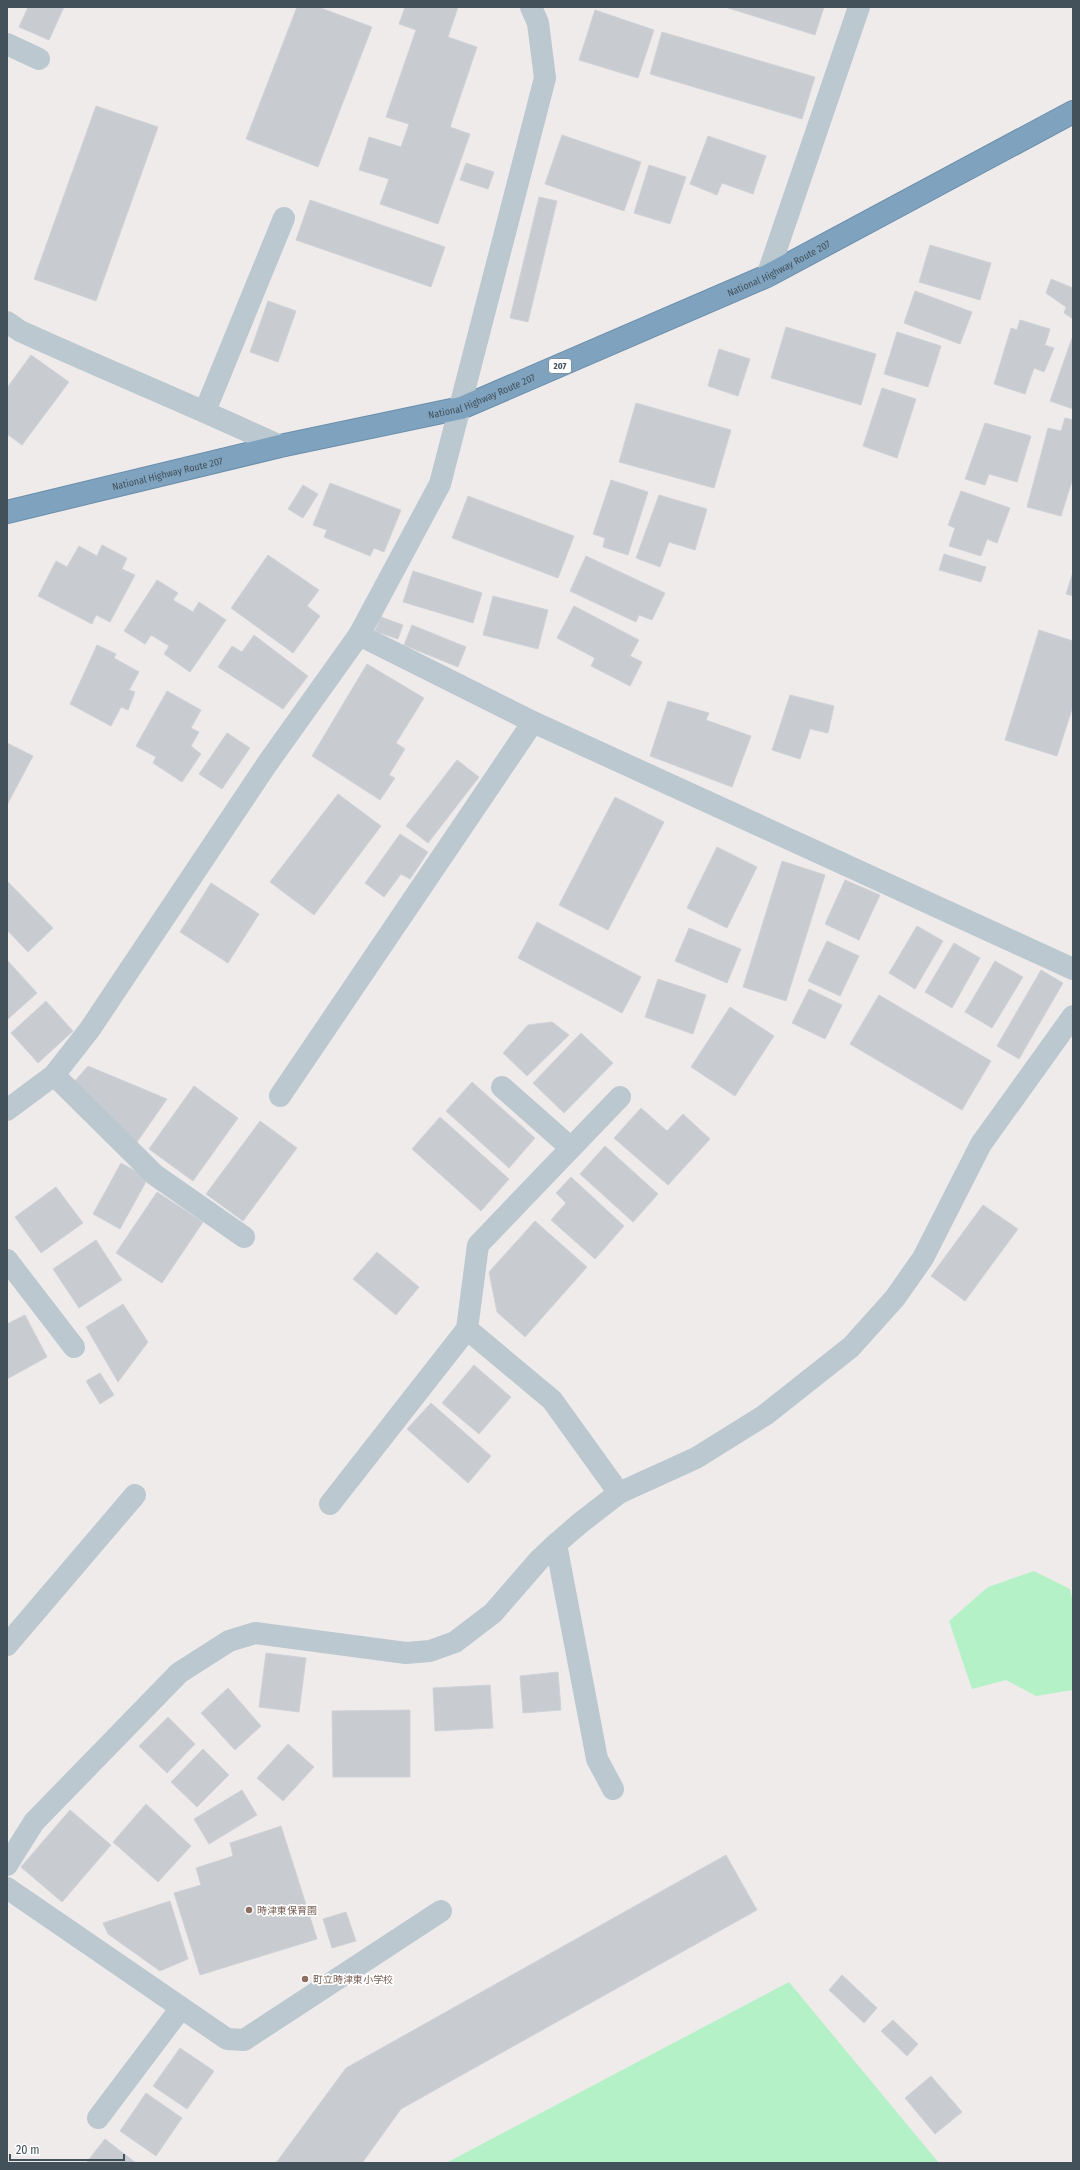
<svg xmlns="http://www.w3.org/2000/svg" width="1080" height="2170" viewBox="0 0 1080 2170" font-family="'Fira Sans Condensed','Noto Sans JP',sans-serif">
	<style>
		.green { fill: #b5f1c7 }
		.building { fill: #c8ccd1; stroke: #cfd2d8 }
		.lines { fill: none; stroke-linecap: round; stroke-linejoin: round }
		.highway-casing { stroke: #6a8eab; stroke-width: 24 }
		.minor { stroke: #bbc8d0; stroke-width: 22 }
		.highway { stroke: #7fa3bf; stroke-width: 22 }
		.education-dot { fill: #8d6e63; stroke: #fff; stroke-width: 1.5 }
		.labels { text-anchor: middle; stroke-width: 3.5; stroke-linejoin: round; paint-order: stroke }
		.shield { fill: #fff; stroke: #7b858c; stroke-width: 1 }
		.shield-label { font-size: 9px; font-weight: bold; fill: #43515a }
		.street-label { font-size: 10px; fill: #43515a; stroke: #fff }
		.education-label { font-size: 10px; fill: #785e54; stroke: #fff; text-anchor: start }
	</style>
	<rect width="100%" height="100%" fill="#efebeb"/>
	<g class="green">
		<polygon points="1034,1571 1070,1589 1073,1603 1073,1690 1036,1696 1006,1680 972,1689 949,1621 988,1587"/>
		<polygon points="789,1982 939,2163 446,2163"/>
	</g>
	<g class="building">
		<polygon points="28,7 64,7 49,40 19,27"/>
		<polygon points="297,7 318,7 372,27 318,167 246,139"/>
		<polygon points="405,7 458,7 448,37 477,47 450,127 470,134 438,224 380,204 389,179 359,170 369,137 401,147 409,124 386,117 416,30 399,24"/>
		<polygon points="725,7 824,7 815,35"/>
		<polygon points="595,10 654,30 638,78 579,60"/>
		<polygon points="662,32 815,77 802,119 650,74"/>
		<polygon points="96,106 158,127 96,301 34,279"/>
		<polygon points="562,135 641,162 624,211 545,184"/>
		<polygon points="708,136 766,156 753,194 722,183 717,195 690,184"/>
		<polygon points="466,163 494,172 488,189 460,180"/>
		<polygon points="649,165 686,177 670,224 634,213"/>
		<polygon points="539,197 557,201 528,322 510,318"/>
		<polygon points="310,200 445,247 431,287 296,240"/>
		<polygon points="930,245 991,263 980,300 919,282"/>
		<polygon points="1051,279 1073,288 1073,319 1064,313 1066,307 1046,293"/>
		<polygon points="915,291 972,312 960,344 904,323"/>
		<polygon points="268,301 296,311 278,362 250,352"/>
		<polygon points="1020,320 1050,329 1045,345 1054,348 1044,372 1034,368 1025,394 994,384 1011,328 1017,330"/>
		<polygon points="786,327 876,354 861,405 771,378"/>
		<polygon points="897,332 941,346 928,387 884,374"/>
		<polygon points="1072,338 1073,338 1073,409 1050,401"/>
		<polygon points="719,349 750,359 738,396 708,386"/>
		<polygon points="31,355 69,382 22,445 7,434 7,388"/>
		<polygon points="882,388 916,399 897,458 863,446"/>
		<polygon points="636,403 731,430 714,488 619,462"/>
		<polygon points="1065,418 1073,420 1073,478 1061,516 1027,507 1048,428 1061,431"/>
		<polygon points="985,423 1031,436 1017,482 989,474 985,485 965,479"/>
		<polygon points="611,480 648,492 628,555 603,547 605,538 593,534"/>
		<polygon points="330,483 401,510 384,552 374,548 370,556 324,537 327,530 313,525"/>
		<polygon points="303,485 318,494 303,518 288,509"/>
		<polygon points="961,491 1010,508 997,543 987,539 981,556 949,546 955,528 948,525"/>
		<polygon points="659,495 707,509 695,550 669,542 660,567 636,558"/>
		<polygon points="468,496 574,536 558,578 452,538"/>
		<polygon points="102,545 127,558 122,569 135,575 110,622 96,615 92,624 38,596 56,561 67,567 79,546 97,556"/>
		<polygon points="944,554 986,567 981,582 939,570"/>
		<polygon points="268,555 319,590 307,606 320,616 293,653 231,608"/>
		<polygon points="586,556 665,593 652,620 639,615 636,622 570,591"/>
		<polygon points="413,571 482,593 473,623 403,602"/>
		<polygon points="1073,572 1073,596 1066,594"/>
		<polygon points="157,580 178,593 173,600 193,612 199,602 226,620 190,672 164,654 169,646 151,635 145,644 124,631"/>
		<polygon points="493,596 548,610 538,649 483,635"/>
		<polygon points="574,606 639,640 630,656 642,662 630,686 591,666 595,658 557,638"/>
		<polygon points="381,617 403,625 398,639 375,631"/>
		<polygon points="412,625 466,647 458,667 404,645"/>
		<polygon points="1039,630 1073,641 1073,706 1057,756 1005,740"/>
		<polygon points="254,635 308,676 283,709 218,667 232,646 242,652"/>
		<polygon points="97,645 116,654 114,658 139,672 129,690 135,692 128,710 121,707 111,726 70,704"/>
		<polygon points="367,664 424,698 396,743 405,749 389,775 395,778 380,800 312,756"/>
		<polygon points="167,691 201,710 191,728 199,732 191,746 201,754 182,782 153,763 156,757 136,746"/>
		<polygon points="790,695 834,706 828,733 810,729 800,759 772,750"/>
		<polygon points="668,701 709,713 706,720 751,736 732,787 650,756"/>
		<polygon points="227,733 250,748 222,789 199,774"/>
		<polygon points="7,743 33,756 7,805"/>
		<polygon points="457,760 479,777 428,843 406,826"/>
		<polygon points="338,794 381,826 314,915 270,882"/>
		<polygon points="615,797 664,822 608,930 559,905"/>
		<polygon points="400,834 428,852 410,879 401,874 384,897 365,883"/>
		<polygon points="717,847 757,867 727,928 687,908"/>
		<polygon points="782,861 825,875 786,1001 743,987"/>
		<polygon points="845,880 880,895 859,940 825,924"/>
		<polygon points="7,881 53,928 28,952 7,930"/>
		<polygon points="211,883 259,914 228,963 180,932"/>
		<polygon points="537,922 641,977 622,1013 518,958"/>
		<polygon points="917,926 943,941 915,989 889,973"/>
		<polygon points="689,928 741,949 727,983 675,961"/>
		<polygon points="827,941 859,956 840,996 808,981"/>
		<polygon points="954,943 980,958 952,1008 925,992"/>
		<polygon points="7,960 37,993 7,1020"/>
		<polygon points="995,961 1023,977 992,1028 965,1012"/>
		<polygon points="1041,970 1063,983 1019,1059 997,1046"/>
		<polygon points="658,979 706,995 693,1034 645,1017"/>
		<polygon points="809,989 842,1005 825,1039 792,1023"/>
		<polygon points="879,995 991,1061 962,1110 850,1044"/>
		<polygon points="46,1001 73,1031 38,1063 11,1033"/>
		<polygon points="730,1007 774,1036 735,1096 691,1067"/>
		<polygon points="552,1022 569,1035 527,1076 503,1053 528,1025"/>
		<polygon points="581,1033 613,1063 564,1113 533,1083"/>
		<polygon points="88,1066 167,1099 137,1142 73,1083"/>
		<polygon points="472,1082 535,1138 509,1168 446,1111"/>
		<polygon points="194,1086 238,1118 193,1181 149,1149"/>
		<polygon points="641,1108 667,1131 683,1114 710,1139 668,1185 614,1138"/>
		<polygon points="440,1117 509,1179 481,1211 412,1149"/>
		<polygon points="260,1121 297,1148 243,1221 206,1194"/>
		<polygon points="605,1146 658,1194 633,1222 580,1174"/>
		<polygon points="121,1163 148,1178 120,1229 93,1214"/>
		<polygon points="571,1177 624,1226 595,1259 551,1220 566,1203 556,1193"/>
		<polygon points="56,1187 83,1223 41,1253 15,1217"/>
		<polygon points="157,1192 203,1222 162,1283 116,1253"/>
		<polygon points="983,1205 1018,1229 965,1301 931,1276"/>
		<polygon points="535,1221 587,1267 525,1337 497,1312 489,1272"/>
		<polygon points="96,1240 122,1280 79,1308 53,1269"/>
		<polygon points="377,1252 419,1287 396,1315 353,1279"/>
		<polygon points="123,1304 148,1342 118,1382 86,1327"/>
		<polygon points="25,1315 47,1357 7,1379 7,1324"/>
		<polygon points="474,1365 511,1397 479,1434 442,1403"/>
		<polygon points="100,1373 114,1395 100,1404 86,1381"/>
		<polygon points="431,1403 491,1456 468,1483 407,1429"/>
		<polygon points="266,1653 306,1658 299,1712 259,1707"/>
		<polygon points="558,1672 561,1710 523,1713 520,1676"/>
		<polygon points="490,1685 493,1728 435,1731 433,1688"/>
		<polygon points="228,1688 261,1726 235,1750 201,1713"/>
		<polygon points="410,1710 410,1777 333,1777 332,1711"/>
		<polygon points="168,1717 195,1744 167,1773 139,1746"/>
		<polygon points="288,1744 314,1767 283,1801 257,1778"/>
		<polygon points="203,1749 229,1775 197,1807 171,1782"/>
		<polygon points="242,1790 257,1815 209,1844 194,1819"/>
		<polygon points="146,1804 191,1846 158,1882 113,1842"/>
		<polygon points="70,1810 111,1845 62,1902 21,1867"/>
		<polygon points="281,1826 317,1939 200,1975 174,1893 201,1885 196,1868 233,1856 230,1843"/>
		<polygon points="726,1855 757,1910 401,2109 362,2163 276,2163 346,2068"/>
		<polygon points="170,1901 188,1959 160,1971 108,1934 103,1923"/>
		<polygon points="346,1912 356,1941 332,1948 323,1919"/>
		<polygon points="842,1975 877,2008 864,2023 829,1990"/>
		<polygon points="893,2020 918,2044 907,2056 881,2031"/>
		<polygon points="180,2048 214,2071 187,2109 153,2086"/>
		<polygon points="931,2076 962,2112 935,2134 905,2098"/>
		<polygon points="146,2093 182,2118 156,2156 120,2131"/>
		<polygon points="105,2139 136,2163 86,2163"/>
	</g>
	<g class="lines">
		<defs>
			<g id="highway">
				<path id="s1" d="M 7,512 L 280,446 L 461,408 L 767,276 L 1073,112"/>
			</g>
		</defs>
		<use href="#highway" class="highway-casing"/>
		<g class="minor">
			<polyline points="7,44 39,59"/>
			<polyline points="767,276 859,7"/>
			<path d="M 7,322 L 20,331 C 106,370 194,406 280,446"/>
			<polyline points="205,411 284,218"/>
			<polyline points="359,635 533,722 1073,969"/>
			<polyline points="54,1075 155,1175 244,1237"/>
			<polyline points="502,1087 571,1148"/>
			<polyline points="280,1096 533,722"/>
			<polyline points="7,1110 54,1075 90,1029 267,764 359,635 440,484 545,78 538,23 531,7"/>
			<polyline points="7,1260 74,1347"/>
			<polyline points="619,1493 552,1400 467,1329 478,1245 620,1097"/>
			<polyline points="330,1504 467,1329"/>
			<polyline points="556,1544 597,1759 613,1789"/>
			<polyline points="7,1645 135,1495"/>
			<polyline points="7,1865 34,1822 179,1673 229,1641 255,1633 406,1653 430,1651 455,1642 493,1613 539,1560 556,1544 579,1524 619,1493 696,1458 765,1415 851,1347 895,1298 923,1258 981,1144 1073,1016"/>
			<polyline points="7,1888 227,2039 244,2040 441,1911"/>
			<polyline points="98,2118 181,2008"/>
		</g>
		<use href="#highway" class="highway"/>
	</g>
	<g class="education-dot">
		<circle cx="249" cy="1910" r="4"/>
		<circle cx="305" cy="1979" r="4"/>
	</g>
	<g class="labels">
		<rect class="shield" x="549" y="359" width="22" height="14" rx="3"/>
		<g class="shield-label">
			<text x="560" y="369">207</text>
		</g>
		<g class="street-label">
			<text dy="4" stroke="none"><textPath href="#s1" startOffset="813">National Highway Route 207</textPath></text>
			<text dy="4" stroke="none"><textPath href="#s1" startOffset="489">National Highway Route 207</textPath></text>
			<text dy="4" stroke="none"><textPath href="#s1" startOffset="165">National Highway Route 207</textPath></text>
		</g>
		<g class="education-label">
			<text x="257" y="1914">時津東保育園</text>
			<text x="313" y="1983">町立時津東小学校</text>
		</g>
	</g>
	<rect width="1080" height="2170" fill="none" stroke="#43515a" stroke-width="16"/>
	<path d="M10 2154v6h114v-6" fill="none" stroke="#43515a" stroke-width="2"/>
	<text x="16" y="2154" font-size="12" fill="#43515a" stroke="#ffffff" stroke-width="3" paint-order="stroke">20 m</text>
</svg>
